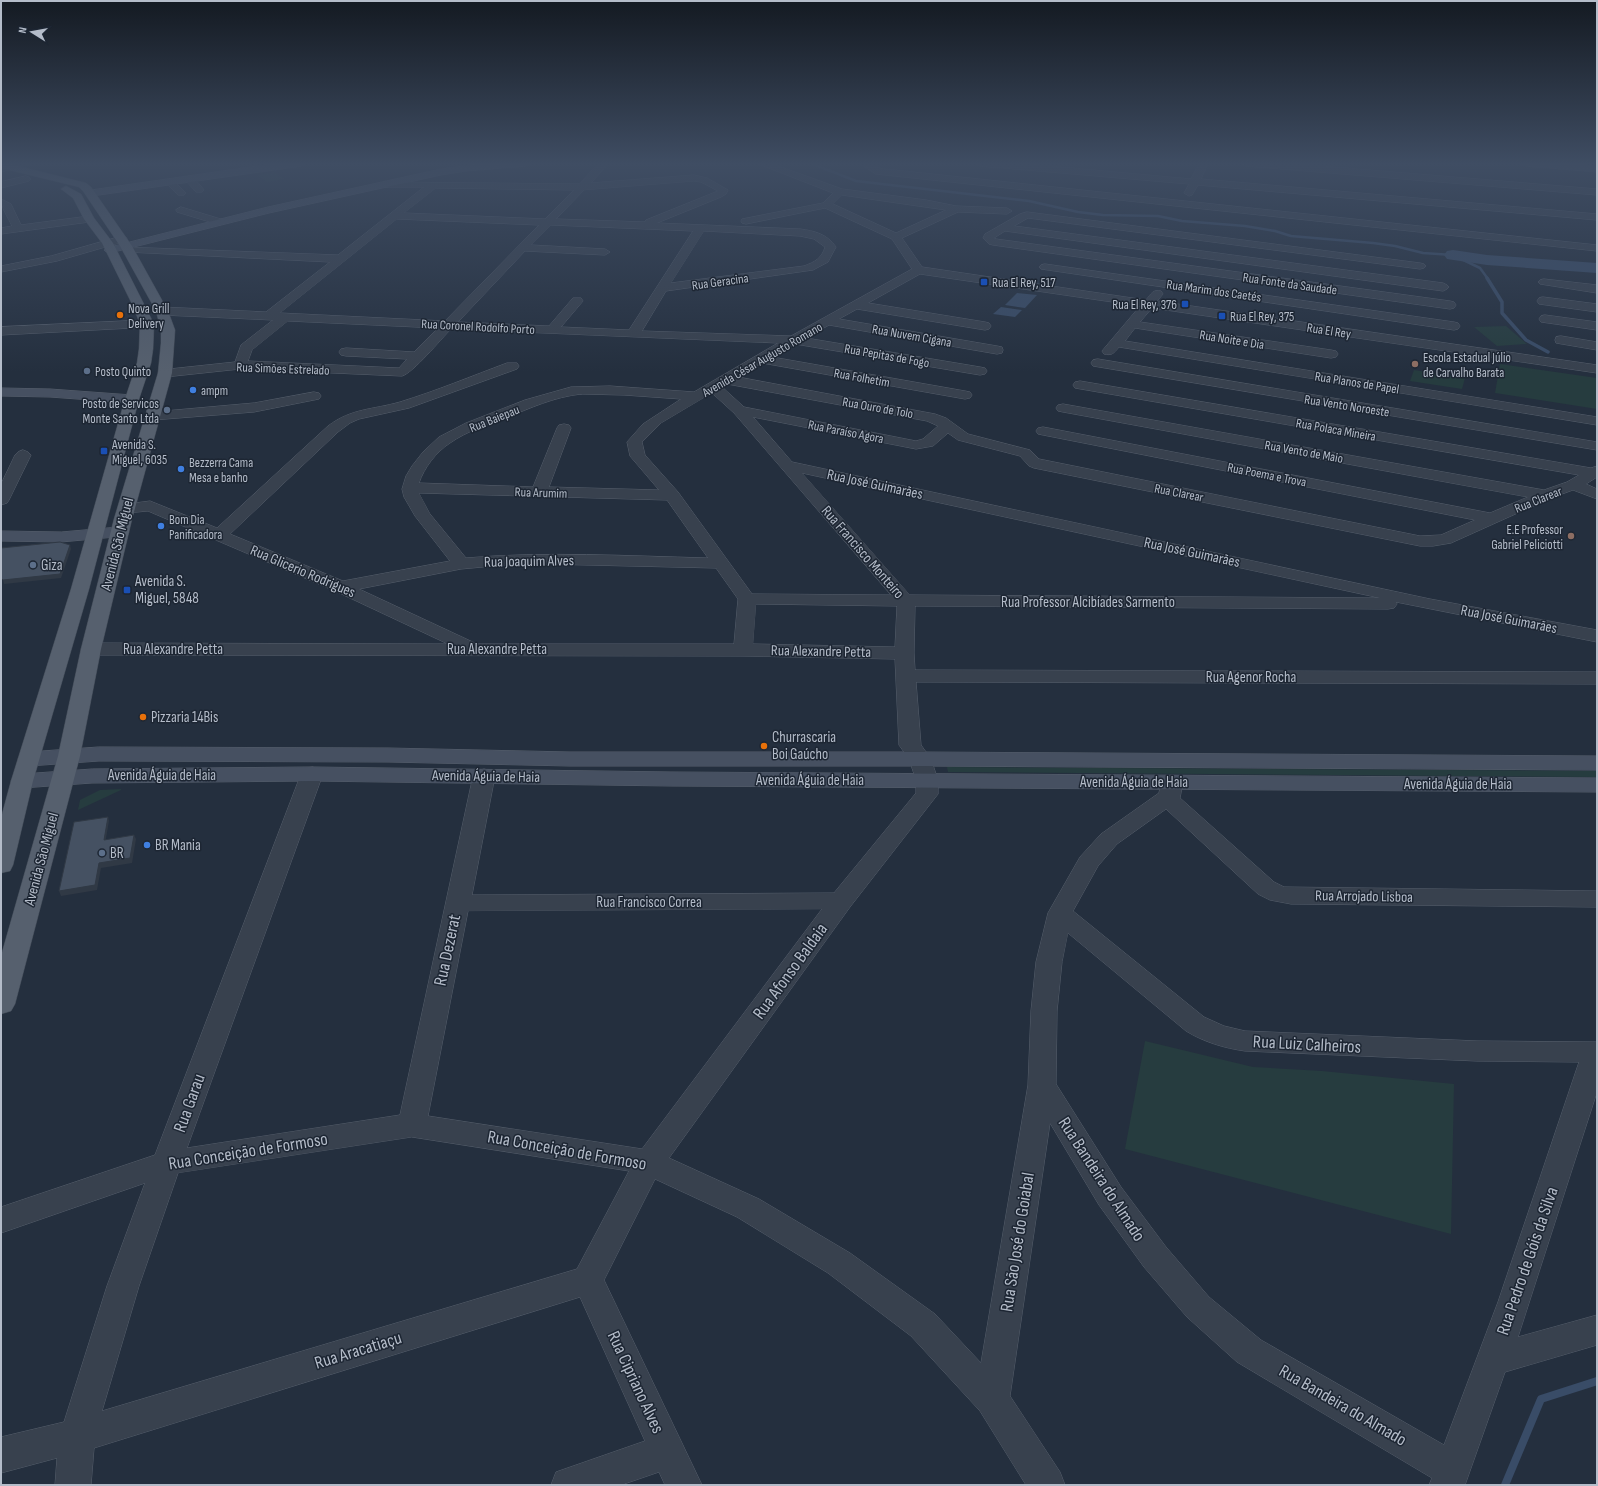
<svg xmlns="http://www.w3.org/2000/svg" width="1598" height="1486" viewBox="0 0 1598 1486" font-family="'Sofia Sans Condensed',sans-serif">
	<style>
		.green { fill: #263c3f }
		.water { fill: #394c67 }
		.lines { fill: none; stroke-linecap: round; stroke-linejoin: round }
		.stream-far2 { stroke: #394c67; stroke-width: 2.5 }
		.stream-far1 { stroke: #394c67; stroke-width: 3.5 }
		.stream { stroke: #394c67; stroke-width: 8 }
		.river { fill: #394c67; fill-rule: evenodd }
		.street-casing { stroke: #565f6c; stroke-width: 1 }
		.secondary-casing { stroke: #565f6c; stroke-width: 1 }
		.primary-casing { stroke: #414a57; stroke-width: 1 }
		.street { fill: #38414e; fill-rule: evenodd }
		.secondary { fill: #465061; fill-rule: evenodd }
		.primary { fill: #56606e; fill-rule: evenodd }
		.shaded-wall { fill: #303945 }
		.building { fill: #455162; stroke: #303945 }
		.transit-dot { fill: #1a4fb4; stroke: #1d2633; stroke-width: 1.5 }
		.food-dot { fill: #e8710a; stroke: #1d2633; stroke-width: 1.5 }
		.education-dot { fill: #8d6e63; stroke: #1d2633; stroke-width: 1.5 }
		.service-dot { fill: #5c6f8a; stroke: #1d2633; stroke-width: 1.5 }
		.shop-dot { fill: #3f7fe0; stroke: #1d2633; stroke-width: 1.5 }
		.labels { text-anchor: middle; stroke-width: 3; stroke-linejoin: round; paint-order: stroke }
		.far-street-label { font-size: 13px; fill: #b4bcc9; stroke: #1d2633 }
		.far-poi-label { font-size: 13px; fill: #b4bcc9; stroke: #1d2633; text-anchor: start }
		.street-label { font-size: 15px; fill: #b4bcc9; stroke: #1d2633 }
		.poi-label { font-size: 15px; fill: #b4bcc9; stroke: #1d2633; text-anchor: start }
		.near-street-label { font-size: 18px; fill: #b4bcc9; stroke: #1d2633 }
	</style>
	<rect width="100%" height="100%" fill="#242f3e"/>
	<g class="green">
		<polygon points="275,172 284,179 267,182 258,175"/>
		<polygon points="1506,326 1527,344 1497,346 1474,327"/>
		<polygon points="1500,364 1597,378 1597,409 1495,393"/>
		<polygon points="1414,370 1465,378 1462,389 1410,381"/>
		<polygon points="947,767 1597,771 1597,777 948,772"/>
		<polygon points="121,789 121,790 78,810 80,800 100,790"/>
		<polygon points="1145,1041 1253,1067 1322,1071 1454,1084 1451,1234 1125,1149"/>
	</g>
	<g class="water">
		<polygon points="1017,293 1037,295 1025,308 1005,305"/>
		<polygon points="1001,307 1022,310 1015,317 993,314"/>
	</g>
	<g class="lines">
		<polyline class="stream-far2" points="810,163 856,181 1029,201 1078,212 1103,215 1158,216 1182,221 1245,226 1275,231 1291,236 1373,243 1395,246 1423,253 1453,255 1480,268 1488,279"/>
		<polyline class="stream-far1" points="1487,278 1502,302 1502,313 1526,340 1548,352"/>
		<polyline class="stream" points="1505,1485 1541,1399 1597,1381"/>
		<polygon class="river" points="1453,250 1487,255 1597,263 1597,273 1487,265 1447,259 1444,255 1447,251"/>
		<defs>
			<g id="street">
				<polygon points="14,163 34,163 1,172 1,166"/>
				<path d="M 599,163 L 609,163 L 591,183 L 694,175 L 707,178 L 728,190 L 726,194 L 721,197 L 657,223 L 800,229 C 815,231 827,234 836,247 L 828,262 L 813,270 L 666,291 L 642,331 L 791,336 L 912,269 L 892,239 L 825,208 L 746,224 L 742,223 L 741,221 L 742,219 L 823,203 L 833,193 L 756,163 L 770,163 L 842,189 L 926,200 L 956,206 L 1007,208 L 1012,211 L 1007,214 L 958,212 L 902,238 L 922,267 L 1146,300 C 1151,294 1153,289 1161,291 L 1163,294 L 1157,301 L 1597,365 L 1597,373 L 1152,308 L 1140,322 L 1331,350 L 1336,351 L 1338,354 L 1336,357 L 1331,358 L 1135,328 L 1125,341 L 1597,417 L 1597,425 L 1119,347 C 1114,353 1112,356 1104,354 L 1102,351 L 1140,306 L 920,274 L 868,303 L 985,322 L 989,323 L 991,326 L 989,329 L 985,330 L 857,309 L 839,319 L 997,346 L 1002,347 L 1003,350 L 1002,353 L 997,354 L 829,325 L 806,338 L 980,367 L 985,368 L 987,371 L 985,374 L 980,375 L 795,344 L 772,357 L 965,391 L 970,392 L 972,395 L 970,398 L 965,399 L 762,363 L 738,377 L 935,414 L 946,418 L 968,434 L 1030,450 L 1039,459 L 1420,536 L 1441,535 L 1475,520 L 1043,435 L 1038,434 L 1036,431 L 1038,428 L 1043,427 L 1490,513 L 1528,497 L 1063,412 L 1058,411 L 1056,408 L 1058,405 L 1063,404 L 1544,490 L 1567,482 L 1579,475 L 1075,388 L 1073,385 L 1075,382 L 1080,381 L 1591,468 L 1597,466 L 1597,477 L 1586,484 L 1597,489 L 1597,499 L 1573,490 L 1551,498 L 1451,543 L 1433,546 L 1420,546 L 1034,468 L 1029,466 L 1020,456 L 958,440 L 948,433 L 933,446 L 916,449 L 753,417 L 792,462 L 1430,599 L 1597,630 L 1597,642 L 1396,602 L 1397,604 L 1394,608 L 1388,609 L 915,606 L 914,653 L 915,670 L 1597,672 L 1597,684 L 916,682 L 921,745 L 931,759 L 938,780 L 938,794 L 850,907 L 669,1158 L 759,1199 L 850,1253 L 935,1314 L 981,1363 L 1028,1085 L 1031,1011 L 1036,962 L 1048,913 L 1080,857 L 1101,834 L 1159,793 L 1161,782 L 1164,777 L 1172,775 L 1180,777 L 1183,782 L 1180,798 L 1274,882 L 1284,887 L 1597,891 L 1597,907 L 1291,904 L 1270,900 L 1258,894 L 1166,809 L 1117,844 L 1098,866 L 1073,911 L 1204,1017 L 1224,1026 L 1245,1031 L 1477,1041 L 1597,1042 L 1597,1092 L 1518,1337 L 1597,1315 L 1597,1345 L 1505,1372 L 1465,1485 L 1429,1485 L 1432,1478 L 1237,1362 L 1187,1317 L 1144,1267 L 1099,1205 L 1050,1123 L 1010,1396 L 1060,1472 L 1065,1485 L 1026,1485 L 980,1411 L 911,1336 L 828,1273 L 737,1217 L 655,1179 L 604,1280 L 702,1485 L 665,1485 L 659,1472 L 621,1485 L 551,1485 L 556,1472 L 645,1441 L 580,1297 L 94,1448 L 91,1485 L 55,1485 L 57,1458 L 1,1473 L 1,1437 L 64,1422 L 107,1286 L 145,1183 L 1,1233 L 1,1207 L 155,1155 L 301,774 L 304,769 L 312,767 L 320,769 L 323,774 L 187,1148 L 400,1115 L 473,776 L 476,771 L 484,769 L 492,771 L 495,776 L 472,895 L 834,893 L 916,793 L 916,780 L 909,759 L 899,745 L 895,659 L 743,656 L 91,655 L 84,653 L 81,649 L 84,645 L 91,643 L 448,644 L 335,591 L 148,511 L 126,513 L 120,511 L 118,508 L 120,505 L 150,501 L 217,528 L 328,426 C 352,408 372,410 400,402 C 436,391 472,376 507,363 L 517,363 L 519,366 L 517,369 L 409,408 L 359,419 L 350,423 L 338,432 L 230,534 L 343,581 L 450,561 L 415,516 L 404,497 L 402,489 L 406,476 L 412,466 L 423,452 L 439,437 L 466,423 L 525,400 L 571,387 L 610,386 L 694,392 L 778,343 L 451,329 C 441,339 413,373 402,376 L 240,369 L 165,377 L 160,376 L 158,373 L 160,370 L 235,362 L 241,345 L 273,320 L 162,315 L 158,314 L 156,311 L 158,308 L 162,307 L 266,312 L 330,262 L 127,252 L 123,251 L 122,249 L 123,247 L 338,255 L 424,187 L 386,187 L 381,184 L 383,182 L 579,184 ZM 694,181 L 701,182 L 718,191 L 646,220 L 645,222 L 556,219 L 584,190 ZM 436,188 L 574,190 L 545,219 L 404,213 ZM 842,195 L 946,210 L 896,233 L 833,204 ZM 397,219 L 539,225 L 445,321 L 280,313 ZM 551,225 L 693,231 L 629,330 L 561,327 L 583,301 L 581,298 L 573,298 L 549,326 L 458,322 L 525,251 L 605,255 L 610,252 L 605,249 L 531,245 ZM 704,231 L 800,236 L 814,239 L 825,247 C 822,258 815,262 804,266 L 671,283 ZM 288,321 L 438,328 L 414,352 L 346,348 L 341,349 L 339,352 L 341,355 L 346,356 L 407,359 L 399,368 L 248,361 L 252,350 ZM 727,384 L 927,421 L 938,426 L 923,439 L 916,441 L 744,407 L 722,387 ZM 712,393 L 734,413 L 891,595 L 752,594 L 678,492 L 645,455 L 642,442 L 661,423 ZM 581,394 L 624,395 L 681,399 L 643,424 L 627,442 L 630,456 L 659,490 L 549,487 L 571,428 L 569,425 L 564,424 L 559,425 L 557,428 L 533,487 L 419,483 C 424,468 436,452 450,443 C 467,431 487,425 506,418 C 530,408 554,397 581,394 ZM 802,473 L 1380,598 L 910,595 ZM 419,493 L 667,500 L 708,558 C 627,556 546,551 466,558 L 430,514 ZM 544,564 L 716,568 L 738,599 L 734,644 L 477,644 L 359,589 L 461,569 L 504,565 ZM 756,604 L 897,606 L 895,647 L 753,644 ZM 822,909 L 642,1149 L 428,1116 L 468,911 ZM 1068,933 L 1186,1031 C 1204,1042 1224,1048 1245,1051 L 1477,1061 L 1579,1062 L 1498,1302 L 1444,1445 L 1261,1340 L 1209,1297 L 1166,1247 L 1121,1187 L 1056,1084 L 1057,1011 L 1062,962 ZM 412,1137 L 629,1171 L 577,1269 L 102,1411 L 139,1286 L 178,1173 Z"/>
				<polygon points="859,163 870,163 878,168 885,169 1597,245 1597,251 876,174"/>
				<polygon points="976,163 1017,163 1191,179 1199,163 1208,163 1201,179 1597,214 1597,220 1198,185 1192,195 1189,196 1184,193 1189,184 980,166"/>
				<polygon points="1242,163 1285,163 1597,189 1597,195 1246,166"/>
				<polygon points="26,176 29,177 31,179 29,181 1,188 1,182"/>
				<path d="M 189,176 C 195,178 200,185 204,190 L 202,192 L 196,192 L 186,181 L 184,179 Z"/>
				<polygon points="170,179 173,180 186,193 184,195 178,195 165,182"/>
				<path d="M 1,199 L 11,204 L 21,225 L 89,216 L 94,219 L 89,222 L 1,234 L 1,228 L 12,226 C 8,217 1,208 1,199 Z"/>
				<polygon points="181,207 224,220 225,222 220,225 177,212 176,210"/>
				<polygon points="1027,212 1420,263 1424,264 1426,266 1424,268 1420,269 1028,218 1014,226 1443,283 1447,285 1449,287 1447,289 1443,291 1005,231 994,238 996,239 1450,301 1454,302 1456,305 1454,308 1450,309 993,245 989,244 983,238 985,234 1020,214"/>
				<polygon points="122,236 126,237 127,239 126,241 57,261 1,272 1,266 51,256"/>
				<polygon points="1045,264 1454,322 1458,323 1460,326 1458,329 1454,330 1041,269 1039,267 1041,265"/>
				<polygon points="1544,279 1597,285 1597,293 1540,284 1538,282 1540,280"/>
				<polygon points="1543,297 1597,304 1597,312 1539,304 1537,301 1539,298"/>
				<polygon points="1545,315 1597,322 1597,330 1541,322 1539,319 1541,316"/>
				<polygon points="147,320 151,321 153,324 151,327 1,335 1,327"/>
				<polygon points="1561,336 1597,342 1597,350 1556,343 1555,340 1556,337"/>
				<polygon points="1098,359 1597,442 1597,450 1093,366 1091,363 1093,360"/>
				<polygon points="314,392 319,393 321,396 319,399 254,412 153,420 148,419 146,416 148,413 153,412 254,403"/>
				<polygon points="23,450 28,452 31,455 9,500 7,503 1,505 1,484 15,455 18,452"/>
			</g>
			<g id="secondary">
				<polygon points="278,163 306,163 302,166 92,196 87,193 92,190"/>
				<polygon points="486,163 530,163 526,166 466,171 441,175 269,213 110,253 106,252 104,250 106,248 268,207 441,169"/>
				<polygon points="1521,163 1565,163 1597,166 1597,172 1525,166"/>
				<polygon points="1,388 50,389 132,395 137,396 139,399 137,402 132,403 50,397 1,396"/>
				<polygon points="120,527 126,528 129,532 126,536 61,542 1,541 1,531 61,532"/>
				<polygon points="99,747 388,748 570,752 920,752 1597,756 1597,770 920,766 570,766 388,762 99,761 29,766 21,764 18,759 21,754 29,752"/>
				<polygon points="312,767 672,772 1597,778 1597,792 672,786 312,781 92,783 22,788 14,786 11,781 14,776 22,774 92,769"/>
			</g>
			<g id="primary">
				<polygon points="1,163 6,163 86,183 91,187 132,246 168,311 175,330 172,373 132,519 101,649 80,756 15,1004 11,1011 1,1014 1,956 58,756 81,649 114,519 158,373 161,343 161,330 156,311 120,246 83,191 79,187 1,168"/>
				<polygon points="66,186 81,194 94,218 113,243 154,324 153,349 151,363 139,399 89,589 33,781 13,865 10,871 1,873 1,818 11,781 71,589 125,399 137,363 139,349 140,324 133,306 102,243 84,219 73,198 61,189"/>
			</g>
		</defs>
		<use href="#street" class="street-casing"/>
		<use href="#secondary" class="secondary-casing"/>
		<use href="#primary" class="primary-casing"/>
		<use href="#street" class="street"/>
		<use href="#secondary" class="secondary"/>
		<use href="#primary" class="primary"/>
	</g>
	<g class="shaded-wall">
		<polygon points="70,545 71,549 61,578 4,584 3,580"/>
		<polygon points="108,817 109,821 105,844 104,840"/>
		<polygon points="134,835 136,839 132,863 101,868 97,890 61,896 59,891 99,863"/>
	</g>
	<g class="building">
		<polygon points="60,542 70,545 60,574 3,580 1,578 1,548"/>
		<polygon points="108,817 104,840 134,835 130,858 99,863 95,885 59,891 74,822"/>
	</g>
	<linearGradient id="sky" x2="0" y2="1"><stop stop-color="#141a22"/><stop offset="0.44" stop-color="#3f4d63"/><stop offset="1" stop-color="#3f4d63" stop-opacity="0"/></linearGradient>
	<rect width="1598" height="372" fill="url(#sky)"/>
	<g class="transit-dot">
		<rect x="980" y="278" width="8" height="8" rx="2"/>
		<rect x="1181" y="300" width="8" height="8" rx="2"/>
		<rect x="1218" y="312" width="8" height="8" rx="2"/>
		<rect x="100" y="447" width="8" height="8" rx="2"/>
		<rect x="123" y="586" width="8" height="8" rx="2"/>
	</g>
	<g class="food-dot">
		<circle cx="120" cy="315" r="4"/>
		<circle cx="143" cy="717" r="4"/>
		<circle cx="764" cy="746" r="4"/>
	</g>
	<g class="education-dot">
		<circle cx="1415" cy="364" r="4"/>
		<circle cx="1571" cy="536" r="4"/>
	</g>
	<g class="service-dot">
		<circle cx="87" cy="371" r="4"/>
		<circle cx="167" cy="410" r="4"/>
		<circle cx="33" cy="565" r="4"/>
		<circle cx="102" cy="853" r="4"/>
	</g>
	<g class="shop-dot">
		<circle cx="193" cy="390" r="4"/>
		<circle cx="181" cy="469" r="4"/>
		<circle cx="161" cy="526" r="4"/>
		<circle cx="147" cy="845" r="4"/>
	</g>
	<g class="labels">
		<g class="far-street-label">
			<text transform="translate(720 281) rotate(-8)" y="5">Rua Geracina</text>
			<text transform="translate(1290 283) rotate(8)" y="5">Rua Fonte da Saudade</text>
			<text transform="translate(1214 290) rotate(8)" y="5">Rua Marim dos Caetés</text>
			<text transform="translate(478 326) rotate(3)" y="5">Rua Coronel Rodolfo Porto</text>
			<text transform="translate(1329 330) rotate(9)" y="5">Rua El Rey</text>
			<text transform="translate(912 335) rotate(10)" y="5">Rua Nuvem Cigana</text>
			<text transform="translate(1232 339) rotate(9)" y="5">Rua Noite e Dia</text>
			<text transform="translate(887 355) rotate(10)" y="5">Rua Pepitas de Fogo</text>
			<text transform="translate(762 359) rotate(-30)" y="5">Avenida César Augusto Romano</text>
			<text transform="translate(283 368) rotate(2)" y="5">Rua Simões Estrelado</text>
			<text transform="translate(862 377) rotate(10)" y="5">Rua Folhetim</text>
			<text transform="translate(1357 382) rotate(9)" y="5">Rua Planos de Papel</text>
			<text transform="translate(1347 405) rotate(9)" y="5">Rua Vento Noroeste</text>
			<text transform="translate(878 407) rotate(10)" y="5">Rua Ouro de Tolo</text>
			<text transform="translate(494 418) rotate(-22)" y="5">Rua Baiepau</text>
			<text transform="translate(1336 429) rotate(10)" y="5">Rua Polaca Mineira</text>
			<text transform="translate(846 431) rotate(11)" y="5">Rua Paraíso Agora</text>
			<text transform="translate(1304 451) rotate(10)" y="5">Rua Vento de Maio</text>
			<text transform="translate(1267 474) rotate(11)" y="5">Rua Poema e Trova</text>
			<text transform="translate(541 492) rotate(2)" y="5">Rua Arumim</text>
			<text transform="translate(1179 492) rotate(11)" y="5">Rua Clarear</text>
			<text transform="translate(1538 499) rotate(-22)" y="5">Rua Clarear</text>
		</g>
		<g class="far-poi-label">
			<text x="992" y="287">Rua El Rey, 517</text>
			<text x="1177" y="309" text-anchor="end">Rua El Rey, 376</text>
			<text x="128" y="313">Nova Grill<tspan x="128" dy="15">Delivery</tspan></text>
			<text x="1230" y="321">Rua El Rey, 375</text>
			<text x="1423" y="362">Escola Estadual Júlio<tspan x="1423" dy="15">de Carvalho Barata</tspan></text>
			<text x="95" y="376">Posto Quinto</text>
			<text x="201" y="395">ampm</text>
			<text x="159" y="408" text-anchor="end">Posto de Servicos<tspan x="159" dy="15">Monte Santo Ltda</tspan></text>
			<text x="112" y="449">Avenida S.<tspan x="112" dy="15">Miguel, 6035</tspan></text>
			<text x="189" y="467">Bezzerra Cama<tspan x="189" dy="15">Mesa e banho</tspan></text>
			<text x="169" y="524">Bom Dia<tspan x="169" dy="15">Panificadora</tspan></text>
			<text x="1563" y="534" text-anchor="end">E.E Professor<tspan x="1563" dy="15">Gabriel Peliciotti</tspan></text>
		</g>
		<g class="street-label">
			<text transform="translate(875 484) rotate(12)" y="5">Rua José Guimarães</text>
			<text transform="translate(117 544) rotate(-76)" y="5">Avenida São Miguel</text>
			<text transform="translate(863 552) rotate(49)" y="5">Rua Francisco Monteiro</text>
			<text transform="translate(1192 552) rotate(12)" y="5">Rua José Guimarães</text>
			<text transform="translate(529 561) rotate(-1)" y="5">Rua Joaquim Alves</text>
			<text transform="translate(303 571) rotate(23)" y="5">Rua Glicerio Rodrigues</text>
			<text x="1088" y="607">Rua Professor Alcibíades Sarmento</text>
			<text transform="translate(1509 619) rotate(11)" y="5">Rua José Guimarães</text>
			<text x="173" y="654">Rua Alexandre Petta</text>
			<text x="497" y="654">Rua Alexandre Petta</text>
			<text transform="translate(821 651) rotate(1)" y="5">Rua Alexandre Petta</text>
			<text x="1251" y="682">Rua Agenor Rocha</text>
			<text x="162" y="780">Avenida Águia de Haia</text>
			<text transform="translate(486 776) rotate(1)" y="5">Avenida Águia de Haia</text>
			<text x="810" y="785">Avenida Águia de Haia</text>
			<text x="1134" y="787">Avenida Águia de Haia</text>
			<text x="1458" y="789">Avenida Águia de Haia</text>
			<text transform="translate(41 859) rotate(-75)" y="5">Avenida São Miguel</text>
			<text transform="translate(1364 896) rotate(1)" y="5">Rua Arrojado Lisboa</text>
			<text x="649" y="907">Rua Francisco Correa</text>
		</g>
		<g class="poi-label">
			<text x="41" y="570">Giza</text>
			<text x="135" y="586">Avenida S.<tspan x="135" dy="17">Miguel, 5848</tspan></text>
			<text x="151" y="722">Pizzaria 14Bis</text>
			<text x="772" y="742">Churrascaria<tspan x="772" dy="17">Boi Gaúcho</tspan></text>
			<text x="155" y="850">BR Mania</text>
			<text x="110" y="858">BR</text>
		</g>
		<g class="near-street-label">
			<text transform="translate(447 950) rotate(-78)" y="6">Rua Dezerat</text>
			<text transform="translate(790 971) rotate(-54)" y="6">Rua Afonso Baldaia</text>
			<text transform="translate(1307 1044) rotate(3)" y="6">Rua Luiz Calheiros</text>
			<text transform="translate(189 1103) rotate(-70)" y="6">Rua Garau</text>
			<text transform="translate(567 1150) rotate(10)" y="6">Rua Conceição de Formoso</text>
			<text transform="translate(248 1151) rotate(-9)" y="6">Rua Conceição de Formoso</text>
			<text transform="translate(1102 1179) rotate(57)" y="6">Rua Bandeira do Almado</text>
			<text transform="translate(1017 1242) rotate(-81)" y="6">Rua São José do Goiabal</text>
			<text transform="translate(1527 1261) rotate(-71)" y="6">Rua Pedro de Góis da Silva</text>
			<text transform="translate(358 1350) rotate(-17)" y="6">Rua Aracatiaçu</text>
			<text transform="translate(636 1382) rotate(65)" y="6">Rua Cipriano Alves</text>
			<text transform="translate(1343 1405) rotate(30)" y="6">Rua Bandeira do Almado</text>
		</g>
	</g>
	<rect width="1598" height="1486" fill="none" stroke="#b4bcc9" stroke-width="4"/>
	<g transform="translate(32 32) rotate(281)" stroke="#1d2633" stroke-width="3" paint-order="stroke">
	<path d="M0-3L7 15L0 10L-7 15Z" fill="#b4bcc9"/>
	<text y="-6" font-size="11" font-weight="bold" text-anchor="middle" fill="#b4bcc9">N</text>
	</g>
</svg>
